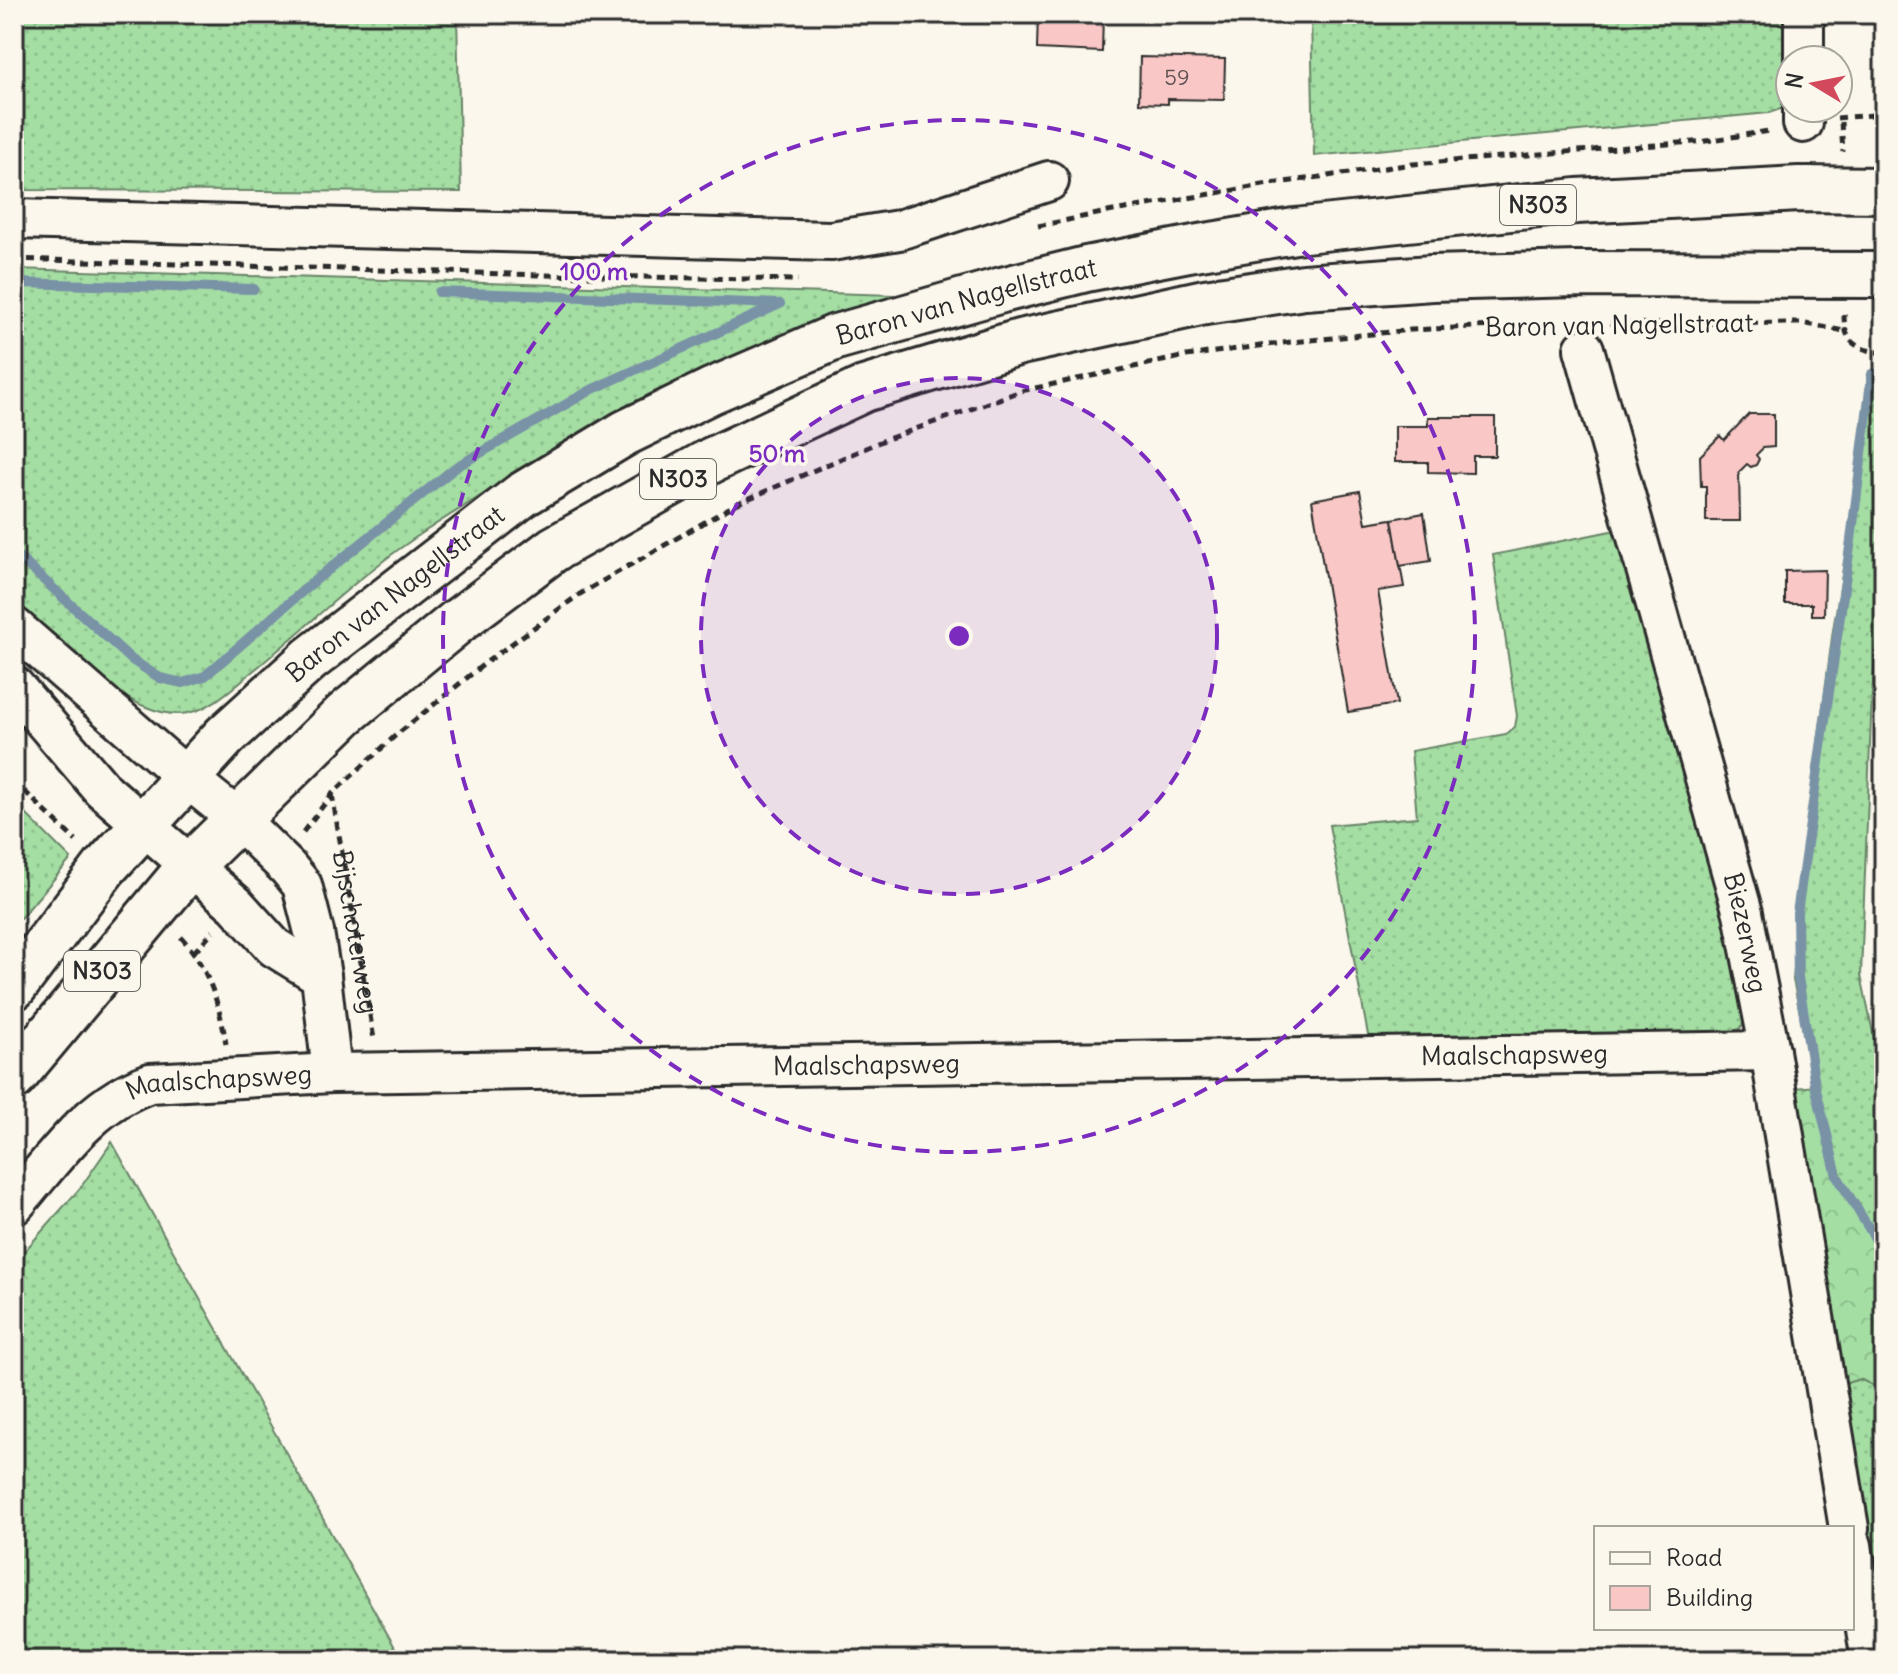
<svg xmlns="http://www.w3.org/2000/svg" width="1898" height="1674" viewBox="0 0 1898 1674" font-family="Delius,sans-serif">
	<style>
		.grass { fill: url(#grass-dots); stroke: #688467; stroke-width: 2 }
		.forest { fill: url(#forest-crowns); stroke: #688467; stroke-width: 2 }
		.lines { fill: none; stroke-linecap: round; stroke-linejoin: round }
		.stream { stroke: #7992a6; stroke-width: 10 }
		.building { fill: #f9c8c6; stroke: #2b2b2b; stroke-width: 2 }
		.minor-casing { stroke: #2b2b2b; stroke-width: 44 }
		.major-casing { stroke: #2b2b2b; stroke-width: 50 }
		.path { stroke: #2b2b2b; stroke-width: 5; stroke-dasharray: 8 6; stroke-linecap: butt }
		.minor { stroke: #fbf7ec; stroke-width: 38 }
		.major { stroke: #fbf7ec; stroke-width: 44 }
		.ring { fill: none; stroke: #7b2cbf; stroke-width: 4; stroke-dasharray: 14 10 }
		.labels { text-anchor: middle; stroke-width: 7; stroke-linejoin: round; paint-order: stroke }
		.number-label { font-size: 22px; fill: #5e5252 }
		.shield { fill: #fbf7ec; stroke: #696865; stroke-width: 2 }
		.shield-label { font-size: 24px; font-weight: bold; fill: #2b2b2b }
		.street-label { font-size: 26px; fill: #2b2b2b; stroke: #fbf7ec }
		.centre { fill: #7b2cbf; stroke: #fbf7ec; stroke-width: 4 }
		.ring-label { font-size: 24px; text-anchor: middle; font-weight: bold; fill: #7b2cbf; stroke: #fbf7ec; stroke-width: 7; stroke-linejoin: round; paint-order: stroke }
	</style>
	<defs>
		<pattern id="grass-dots" width="8" height="8" patternUnits="userSpaceOnUse" patternTransform="scale(2)"><rect width="8" height="8" fill="#a4dea3"/><path d="M2 2h.1M6 6h.1" fill="none" stroke="#8dbf8c" stroke-width="1.8" stroke-linecap="round"/></pattern>
		<pattern id="forest-crowns" width="20" height="18" patternUnits="userSpaceOnUse" patternTransform="scale(2)"><rect width="20" height="18" fill="#a4dea3"/><path d="M2 6a3 3 0 1 1 6 0M12 15a3 3 0 1 1 6 0" fill="none" stroke="#8dbf8c"/></pattern>
	</defs>
	<rect width="100%" height="100%" fill="#fbf7ec"/>
	<filter id="ink" filterUnits="userSpaceOnUse"><feTurbulence type="fractalNoise" baseFrequency=".0125" numOctaves="2"/><feDisplacementMap in="SourceGraphic" scale="16" xChannelSelector="R" yChannelSelector="G"/><feConvolveMatrix kernelMatrix="1 2 1 2 8 2 1 2 1" color-interpolation-filters="sRGB"/></filter>
	<g filter="url(#ink)">
		<g class="grass">
			<polygon points="14,14 457,14 461,192 14,190"/>
			<polygon points="1311,14 1789,14 1789,106 1769,113 1314,156"/>
			<path d="M 14,269 L 895,295 C 813,327 728,357 649,396 C 593,424 540,458 488,491 C 462,508 436,523 412,540 C 355,579 306,628 253,671 C 233,687 213,708 188,713 C 133,725 53,638 14,604 Z"/>
			<polygon points="1880,365 1884,366 1884,568 1872,693 1861,975 1884,1086 1884,1257 1845,1189 1815,1086 1793,980 1802,864 1833,630 1866,430"/>
			<polygon points="1616,530 1751,1007 1740,1029 1708,1037 1370,1046 1329,825 1417,817 1411,751 1506,734 1515,727 1517,716 1493,555"/>
			<polygon points="14,802 71,859 14,926"/>
			<polygon points="112,1142 402,1660 14,1660 14,1263 81,1187"/>
			<polygon points="1860,1379 1881,1389 1884,1395 1884,1660 1835,1386"/>
		</g>
		<polygon class="forest" points="1815,1086 1845,1189 1884,1257 1884,1395 1880,1389 1860,1379 1835,1386 1786,1089"/>
		<g class="lines">
			<g class="stream">
				<polyline points="14,283 254,289"/>
				<polyline points="1876,374 1872,374 1851,540 1797,913 1798,977 1815,1085 1837,1176 1884,1253"/>
				<polyline points="14,553 132,660 160,678 183,683 205,676 312,583 456,467 591,390 780,304 439,292"/>
			</g>
		</g>
		<g class="building">
			<polygon points="1038,14 1103,14 1102,52 1037,49"/>
			<polygon points="1140,57 1225,59 1224,100 1168,99 1168,104 1139,103"/>
			<polygon points="1749,414 1774,414 1774,447 1763,448 1756,455 1759,459 1756,465 1751,467 1747,464 1739,472 1740,521 1706,521 1706,486 1701,486 1700,456 1720,436 1724,440"/>
			<polygon points="1428,417 1495,417 1495,456 1473,456 1473,473 1428,472 1428,462 1395,462 1395,426 1428,426"/>
			<polygon points="1360,491 1366,523 1392,519 1404,587 1378,591 1397,704 1348,712 1312,500"/>
			<polygon points="1424,513 1431,561 1400,566 1392,519"/>
			<polygon points="1825,570 1824,615 1812,615 1812,604 1785,604 1785,571"/>
		</g>
		<g class="lines">
			<defs>
				<g id="minor">
					<polyline points="1804,60 1804,14"/>
					<polyline points="1803,123 1803,108"/>
					<polyline points="14,219 831,241 899,230 1049,181"/>
					<path id="s2" d="M 1584,349 L 1743,913 L 1770,1051 L 1849,1528"/>
					<polyline points="14,627 187,778 239,820 288,868 302,885 314,932 321,976 332,1073"/>
					<polyline points="14,686 102,789 236,905 274,947 321,976"/>
					<path id="s3" d="M 14,1205 C 54,1159 90,1103 150,1083 L 332,1073 L 1770,1051"/>
					<polyline points="1852,1545 1871,1660"/>
				</g>
				<g id="major">
					<path id="s4" d="M 14,987 L 105,867 L 225,736 L 310,659 L 522,495 L 625,433 L 711,391 L 836,337 L 1002,290 L 1086,269 L 1194,248 L 1295,231 L 1577,201 L 1799,189 L 1884,190"/>
					<polyline points="14,1077 190,866 345,714 458,621 554,549 712,460 864,389 1020,342 1205,302 1304,287 1432,278 1577,274 1884,275"/>
				</g>
			</defs>
			<use href="#minor" class="minor-casing"/>
			<use href="#major" class="major-casing"/>
			<g class="path">
				<polyline points="1837,118 1884,114"/>
				<polyline points="1841,122 1843,152"/>
				<polyline points="1038,226 1102,213 1263,185 1413,164 1706,141 1769,131"/>
				<polyline points="14,259 543,275 798,280"/>
				<path d="M 1844,314 C 1844,344 1856,349 1884,353"/>
				<polyline points="1610,323 1659,324 1801,323 1844,331"/>
				<polyline points="14,781 76,841"/>
				<path id="s1" d="M 332,794 L 374,1039"/>
				<polyline points="303,832 332,794 395,736 484,664 580,594 736,504 882,441 1021,391 1186,356 1282,343 1411,330 1560,323"/>
				<path d="M 181,937 C 208,967 220,1005 226,1044"/>
				<polyline points="194,952 213,931"/>
			</g>
			<use href="#minor" class="minor"/>
			<use href="#major" class="major"/>
		</g>
	</g>
	<circle cx="959" cy="636" r="258" fill="#7b2cbf" fill-opacity=".12"/>
	<g class="ring">
		<circle cx="959" cy="636" r="258"/>
		<circle cx="959" cy="636" r="516"/>
	</g>
	<g class="labels">
		<g class="number-label">
			<text x="1177" y="85">59</text>
		</g>
		<g class="shield">
			<rect x="1500" y="185" width="76" height="40" rx="6"/>
			<rect x="640" y="459" width="76" height="40" rx="6"/>
			<rect x="64" y="951" width="76" height="40" rx="6"/>
		</g>
		<g class="shield-label">
			<text x="1538" y="213">N303</text>
			<text x="678" y="487">N303</text>
			<text x="102" y="979">N303</text>
		</g>
		<g class="street-label">
			<text dy="9" stroke="none"><textPath href="#s4" startOffset="1198">Baron van Nagellstraat</textPath></text>
			<text transform="translate(1619 325) rotate(-1)" y="9">Baron van Nagellstraat</text>
			<text dy="9" stroke="none"><textPath href="#s4" startOffset="550">Baron van Nagellstraat</textPath></text>
			<text dy="9" stroke="none"><textPath href="#s2" startOffset="606">Biezerweg</textPath></text>
			<text dy="9" stroke="none"><textPath href="#s1" startOffset="140">Bijschoterweg</textPath></text>
			<text dy="9" stroke="none"><textPath href="#s3" startOffset="1550">Maalschapsweg</textPath></text>
			<text dy="9" stroke="none"><textPath href="#s3" startOffset="902">Maalschapsweg</textPath></text>
			<text dy="9" stroke="none"><textPath href="#s3" startOffset="254">Maalschapsweg</textPath></text>
		</g>
	</g>
	<circle cx="959" cy="636" r="12" class="centre"/>
	<g class="ring-label">
		<text x="594" y="280">100 m</text>
		<text x="777" y="462">50 m</text>
	</g>
	<rect width="1898" height="1674" fill="none" stroke="#fbf7ec" stroke-width="48"/>
	<rect x="24" y="24" width="1850" height="1626" fill="none" stroke="#2b2b2b" stroke-width="3" filter="url(#ink)"/>
	<rect x="1594" y="1526" width="260" height="104" fill="#fbf7ec" stroke="#a8a59f" stroke-width="2"/>
	<rect x="1610" y="1552" width="40" height="12" fill="#fbf7ec" stroke="#a8a59f" stroke-width="2"/>
	<text x="1666" y="1566" font-size="24" fill="#2b2b2b">Road</text>
	<rect x="1610" y="1586" width="40" height="24" fill="#f9c8c6" stroke="#a8a59f" stroke-width="2"/>
	<text x="1666" y="1606" font-size="24" fill="#2b2b2b">Building</text>
	<g transform="translate(1814 84) rotate(280)"><circle r="38" fill="#fbf7ec" stroke="#a8a59f" stroke-width="2"/>
	<path d="M0-6L14 30L0 20L-14 30Z" fill="#d1495b"/>
	<text y="-12" font-size="22" font-weight="bold" text-anchor="middle" fill="#2b2b2b">N</text>
	</g>
</svg>
